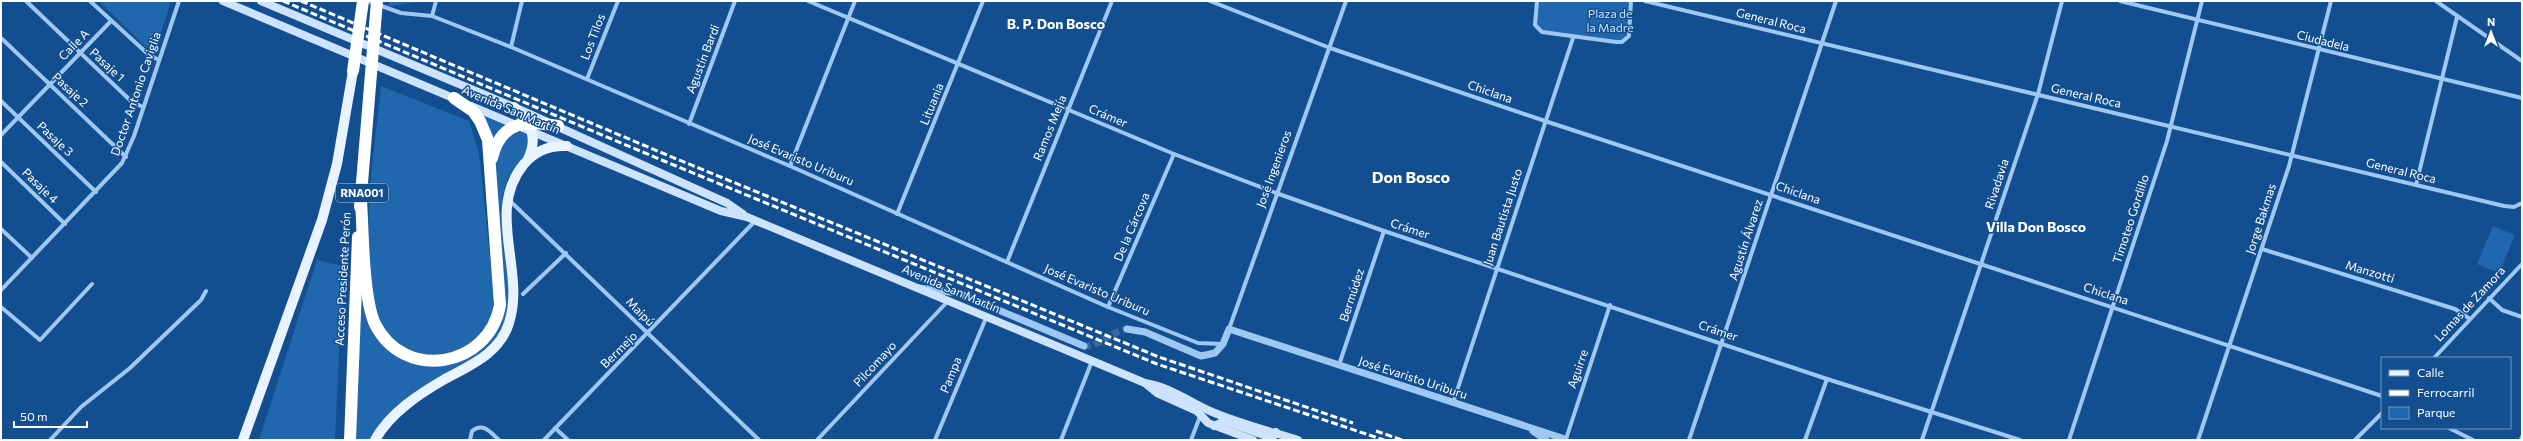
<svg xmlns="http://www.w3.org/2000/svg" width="2523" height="441" viewBox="0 0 2523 441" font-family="Commissioner,sans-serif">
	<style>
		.green { fill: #2167ad }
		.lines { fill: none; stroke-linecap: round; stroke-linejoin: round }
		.tertiary-tunnel { stroke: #3669a1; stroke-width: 7; stroke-dasharray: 7 3.5; stroke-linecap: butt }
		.minor { stroke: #9ec8f2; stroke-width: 4 }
		.tertiary { stroke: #9ec8f2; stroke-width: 7 }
		.secondary { stroke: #cde3fc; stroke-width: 8 }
		.primary { stroke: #e9f2ff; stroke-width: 10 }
		.motorway { stroke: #fff; stroke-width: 12 }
		.rail { stroke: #fff; stroke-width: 3; stroke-dasharray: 7 3; stroke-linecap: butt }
		.labels { text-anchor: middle; stroke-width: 3; stroke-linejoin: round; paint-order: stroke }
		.shield { fill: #134f90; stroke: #b8cade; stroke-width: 1 }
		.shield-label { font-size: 11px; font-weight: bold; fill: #fff }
		.park-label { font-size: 12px; fill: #c5e1fd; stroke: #134f90 }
		.street-label { font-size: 12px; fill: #fff; stroke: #134f90 }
		.quarter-label { font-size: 14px; font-weight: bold; fill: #fff; stroke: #134f90 }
		.district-label { font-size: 16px; font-weight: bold; fill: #fff; stroke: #134f90 }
	</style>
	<rect width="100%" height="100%" fill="#134f90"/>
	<g class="green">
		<polygon points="99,1 171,1 155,51 149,50"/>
		<polygon points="389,1 426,1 389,6"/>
		<polygon points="1537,1 1631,1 1630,32 1622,42 1573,38 1538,29 1536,18"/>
		<path d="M 381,86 L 469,121 L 479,153 L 494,295 C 493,307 493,322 485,332 C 482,336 476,339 473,341 C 467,345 461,352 455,353 C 428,362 388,350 379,320 C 358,243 373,163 381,86 Z"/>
		<polygon points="482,116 508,126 492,144"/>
		<path d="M 516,130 L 529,135 L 527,151 L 508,178 L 502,197 L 509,292 C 509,304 507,320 502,331 C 492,355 415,396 391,412 L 383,420 L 370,440 L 354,440 L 360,292 L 374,335 L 383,345 L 408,362 L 437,365 L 498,326 L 494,164 L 501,145 Z"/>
		<polygon points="2493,226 2515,235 2499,273 2477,264"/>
		<polygon points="317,260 343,266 335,440 259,440"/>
	</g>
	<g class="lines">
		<path class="tertiary-tunnel" d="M 1084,346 C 1100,347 1111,331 1127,329"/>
		<g class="minor">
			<polyline points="26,1 132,102 143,107"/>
			<polyline points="90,1 149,55 159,60"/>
			<polyline points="368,1 401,13 432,16 511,47 790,166 1108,307 1198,343 1222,344"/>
			<polyline points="808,1 1174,154 1276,193 1384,231 1827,379 2020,440"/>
			<polyline points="1210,1 1330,48 1545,121 2382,396"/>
			<polyline points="1537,1 1535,25 1542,32 1616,42 1622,42 1629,36 1631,1"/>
			<polyline points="1645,1 2504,206 2514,207 2522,203"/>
			<polyline points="2120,1 2522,98"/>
			<polyline points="2436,1 2522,61"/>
			<polyline points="432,16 436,1"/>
			<polyline points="1,38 126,157"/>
			<polyline points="511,47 522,1"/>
			<polyline points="587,79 618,1"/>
			<polyline points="1,101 96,192"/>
			<polyline points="689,124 735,1"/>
			<polyline points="1,135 111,21"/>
			<polyline points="1,162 65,224"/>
			<polyline points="790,166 855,1"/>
			<polyline points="2416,185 2457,17"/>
			<polyline points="510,201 759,440"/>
			<polyline points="897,214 983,1"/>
			<polyline points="1,229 32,258"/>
			<polyline points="2262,249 2455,309 2470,319"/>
			<polyline points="1007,262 1112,1"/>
			<polyline points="1,290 122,163 134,136 179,1"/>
			<polyline points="523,294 566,253"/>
			<polyline points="2489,298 2502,310 2522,317"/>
			<polyline points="1,307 40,340 92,284"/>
			<polyline points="1108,307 1174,154"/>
			<polyline points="1229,329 1346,1"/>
			<polyline points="2434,358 2522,264"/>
			<polyline points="1339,365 1384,231"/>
			<polyline points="1453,403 1573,38"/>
			<polyline points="555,428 568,440"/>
			<polyline points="2449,428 2473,440"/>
			<polyline points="1566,439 1610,305"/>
			<polyline points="50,440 81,407 130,368 201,300 206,291"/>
			<path d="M 470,440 L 472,431 C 483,422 490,432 499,440"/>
			<polyline points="544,440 756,220"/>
			<polyline points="817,440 948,301"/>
			<polyline points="935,440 986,318"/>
			<polyline points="1061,440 1092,361"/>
			<polyline points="1191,440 1201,414"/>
			<polyline points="1689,440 1836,1"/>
			<polyline points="1805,440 1827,379"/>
			<polyline points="1922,440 2038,94 2062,1"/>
			<polyline points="2069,440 2167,141 2202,1"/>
			<polyline points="2198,440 2289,166 2331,1"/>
			<polyline points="2355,440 2382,413"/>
			<polyline points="2521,440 2522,437"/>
		</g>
		<g class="tertiary">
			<polyline points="919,288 958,293 1084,346"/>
			<polyline points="1127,329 1145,332 1201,356 1215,353 1223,344 1229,329 1565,439"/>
			<polyline points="1533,431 1546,440"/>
		</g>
		<g class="secondary">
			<polyline points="223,1 458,100"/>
			<polyline points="261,1 514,107 727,203 743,214"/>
			<path d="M 471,106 L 721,211 L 747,217 L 1145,383 C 1170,387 1188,401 1210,411 C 1237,423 1269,431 1298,440"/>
			<polyline points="1146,384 1157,393 1197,411 1208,423 1253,440"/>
			<polyline points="1214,426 1222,422 1227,422 1272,438 1276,432"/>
		</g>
		<g class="primary">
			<path d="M 514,107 C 530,124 539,136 528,159"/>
			<polyline points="243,440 322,220 337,164 353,71"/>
			<path d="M 375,440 C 390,413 419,394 445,379 C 471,365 500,353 509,323 C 526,271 485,211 524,164 C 535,151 549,145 567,146"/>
		</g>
		<g class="motorway">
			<polyline points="353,71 363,1"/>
			<path d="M 492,158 C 501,121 525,120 558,126"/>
			<path d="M 361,200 C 363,231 363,298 375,324 C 404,382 489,368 500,305 L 488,140 L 480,121 L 473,111 L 454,98"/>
			<polyline points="360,207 377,1"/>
			<polyline points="350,440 358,237"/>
		</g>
		<g class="rail">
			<polyline points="283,1 664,161 1157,364 1384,440"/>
			<polyline points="301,1 667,155 1159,357 1353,423"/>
			<polyline points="1376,431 1402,440"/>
		</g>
	</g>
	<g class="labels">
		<rect class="shield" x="336" y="184" width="52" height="18" rx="3"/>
		<g class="shield-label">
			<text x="362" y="197">RNA001</text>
		</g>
		<g class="park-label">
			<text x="1610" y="18">Plaza de<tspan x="1610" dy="14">la Madre</tspan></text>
		</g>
		<g class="street-label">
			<text transform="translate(1771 21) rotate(14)" y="4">General Roca</text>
			<text transform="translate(593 37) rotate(-69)" y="4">Los Tilos</text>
			<text transform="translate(2323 41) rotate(14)" y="4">Ciudadela</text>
			<text transform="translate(74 45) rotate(-46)" y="4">Calle A</text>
			<text transform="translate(703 59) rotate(-69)" y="4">Agustín Bardi</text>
			<text transform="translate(107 65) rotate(43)" y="4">Pasaje 1</text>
			<text transform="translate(70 90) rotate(43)" y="4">Pasaje 2</text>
			<text transform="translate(1490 92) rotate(19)" y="4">Chiclana</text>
			<text transform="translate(136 94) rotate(-71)" y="4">Doctor Antonio Caviglia</text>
			<text transform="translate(2086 96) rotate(13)" y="4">General Roca</text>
			<text transform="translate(932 104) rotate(-68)" y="4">Lituania</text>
			<text transform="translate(511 110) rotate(23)" y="4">Avenida San Martín</text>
			<text transform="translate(1108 116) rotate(23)" y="4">Crámer</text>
			<text transform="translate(1050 128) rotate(-68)" y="4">Ramos Mejía</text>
			<text transform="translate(55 139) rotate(43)" y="4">Pasaje 3</text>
			<text transform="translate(801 160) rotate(23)" y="4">José Evaristo Uriburu</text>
			<text transform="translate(1274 169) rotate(-70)" y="4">José Ingenieros</text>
			<text transform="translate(2401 171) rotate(14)" y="4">General Roca</text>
			<text transform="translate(1997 184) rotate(-72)" y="4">Rivadavia</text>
			<text transform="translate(40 186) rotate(44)" y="4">Pasaje 4</text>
			<text transform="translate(1798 193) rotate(19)" y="4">Chiclana</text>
			<text transform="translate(1503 217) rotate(-72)" y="4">Juan Bautista Justo</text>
			<text transform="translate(2131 219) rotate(-72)" y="4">Timoteo Gordillo</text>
			<text transform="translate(2261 219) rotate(-72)" y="4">Jorge Bakmas</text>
			<text transform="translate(1132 227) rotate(-67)" y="4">De la Cárcova</text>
			<text transform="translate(1410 229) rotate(18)" y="4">Crámer</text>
			<text transform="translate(1746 240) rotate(-72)" y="4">Agustín Álvarez</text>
			<text transform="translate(2370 272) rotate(17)" y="4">Manzotti</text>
			<text transform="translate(343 279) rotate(-87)" y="4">Acceso Presidente Perón</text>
			<text transform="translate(951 289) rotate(23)" y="4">Avenida San Martín</text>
			<text transform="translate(1097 290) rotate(23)" y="4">José Evaristo Uriburu</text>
			<text transform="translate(2106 294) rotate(18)" y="4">Chiclana</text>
			<text transform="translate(1352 295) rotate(-72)" y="4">Bermúdez</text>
			<text transform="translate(2470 304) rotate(-47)" y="4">Lomas de Zamora</text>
			<text transform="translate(640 312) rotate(45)" y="4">Maipú</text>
			<text transform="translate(1718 331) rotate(19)" y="4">Crámer</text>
			<text transform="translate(619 350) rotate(-45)" y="4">Bermejo</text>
			<text transform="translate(875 364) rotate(-47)" y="4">Pilcomayo</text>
			<text transform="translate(1578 369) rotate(-71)" y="4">Aguirre</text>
			<text transform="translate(951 375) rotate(-68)" y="4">Pampa</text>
			<text transform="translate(1413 378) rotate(18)" y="4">José Evaristo Uriburu</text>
		</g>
		<g class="quarter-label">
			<text x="1056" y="29">B. P. Don Bosco</text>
			<text x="2036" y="232">Villa Don Bosco</text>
		</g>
		<g class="district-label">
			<text x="1411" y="183">Don Bosco</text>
		</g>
	</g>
	<rect width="2523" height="441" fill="none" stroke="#ffffff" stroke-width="4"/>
	<rect x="2381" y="357" width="130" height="72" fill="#134f90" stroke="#7195bc"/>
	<rect x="2389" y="370" width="20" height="6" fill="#e9f2ff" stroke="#7195bc"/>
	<text x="2417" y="377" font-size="12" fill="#ffffff">Calle</text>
	<rect x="2389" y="390" width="20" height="6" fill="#ffffff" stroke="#7195bc"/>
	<text x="2417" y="397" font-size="12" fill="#ffffff">Ferrocarril</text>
	<rect x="2389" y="407" width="20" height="12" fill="#2167ad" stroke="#7195bc"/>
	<text x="2417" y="417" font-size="12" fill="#ffffff">Parque</text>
	<g transform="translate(2491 32)" stroke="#134f90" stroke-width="3" paint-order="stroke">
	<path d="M0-3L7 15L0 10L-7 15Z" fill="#ffffff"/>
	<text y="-6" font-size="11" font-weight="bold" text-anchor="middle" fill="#ffffff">N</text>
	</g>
	<path d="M14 421v6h73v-6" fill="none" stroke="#ffffff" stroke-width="2"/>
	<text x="20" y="421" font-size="12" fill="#ffffff" stroke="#134f90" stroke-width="3" paint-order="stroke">50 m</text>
</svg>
